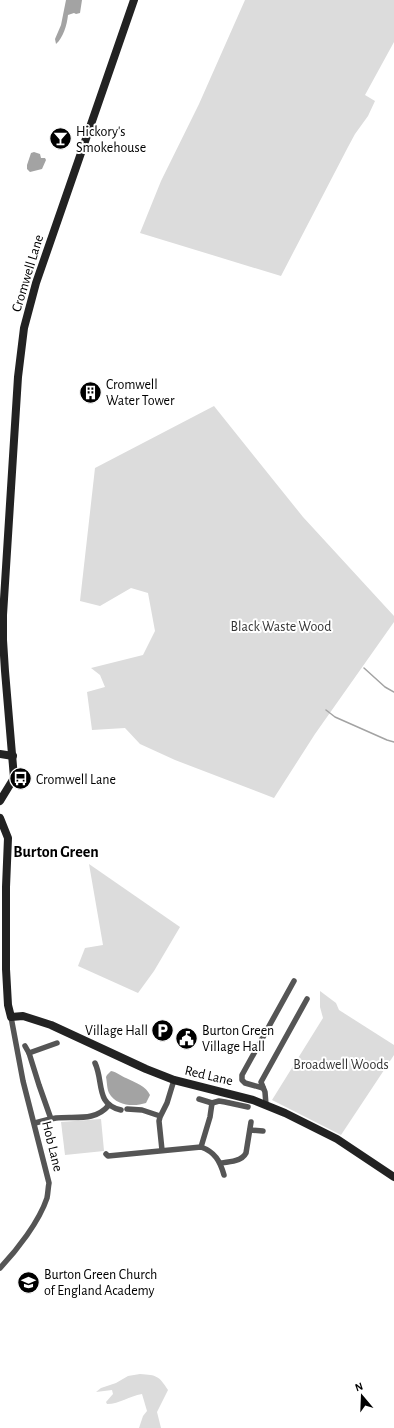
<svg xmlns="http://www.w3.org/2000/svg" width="394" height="1428" viewBox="0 0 394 1428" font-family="'Alegreya Sans',sans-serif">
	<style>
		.green { fill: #dcdcdc }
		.water { fill: #a3a3a3 }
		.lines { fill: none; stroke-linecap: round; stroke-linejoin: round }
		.stream { stroke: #a3a3a3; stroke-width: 1.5 }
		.street { stroke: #555; stroke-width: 5.5 }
		.secondary { stroke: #222; stroke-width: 8 }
		.labels { text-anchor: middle; stroke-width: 4; stroke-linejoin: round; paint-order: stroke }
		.poi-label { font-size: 14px; fill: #000; stroke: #fff; text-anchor: start }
		.street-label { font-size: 14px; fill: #000; stroke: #fff }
		.park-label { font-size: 14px; fill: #333; stroke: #fff }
		.quarter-label { font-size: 16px; font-weight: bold; fill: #000; stroke: #fff }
	</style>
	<rect width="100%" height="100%" fill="#fff"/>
	<g class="green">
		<polygon points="245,0 394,0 394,42 365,95 375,101 368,116 355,134 348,147 281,276 140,233 161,181 199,104"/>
		<polygon points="214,406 303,517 394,616 394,622 315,734 274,798 175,760 140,744 125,728 92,730 87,692 105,687 100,675 91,668 143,655 155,631 148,593 131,588 100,606 80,601 95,468"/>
		<polygon points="89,864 180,927 154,971 138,993 78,966 85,948 103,945"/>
		<polygon points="320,991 336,1003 339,1010 394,1045 394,1055 341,1135 272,1100 323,1018 320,1007"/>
		<polygon points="101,1119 104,1151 65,1155 61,1122"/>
		<path d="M 140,1374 C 157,1375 159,1376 168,1390 L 157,1412 L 161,1428 L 139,1428 L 143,1416 L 147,1411 L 142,1394 C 129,1396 120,1404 107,1404 L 106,1402 L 113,1394 L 112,1390 L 96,1392 L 101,1388 L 116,1383 L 128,1376 Z"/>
	</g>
	<g class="water">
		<path d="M 66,0 L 82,0 L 80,13 L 76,14 L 74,13 L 68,15 C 67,25 63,38 56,44 L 55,39 L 61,25 Z"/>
		<polygon points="34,152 40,154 41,158 45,158 46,160 42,169 30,172 27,169 27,165 31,153"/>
		<path d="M 111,1071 C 117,1072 121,1076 126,1078 C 136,1083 146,1086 150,1095 L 146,1103 C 134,1107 116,1106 109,1093 C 107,1089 107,1082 106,1077 L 107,1075 Z"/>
	</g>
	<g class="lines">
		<g class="stream">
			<polyline points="364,668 385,687 394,692"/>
			<polyline points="326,710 335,717 387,740 394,742"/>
		</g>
		<g class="street">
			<polyline points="25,1046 29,1053 39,1085 51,1119"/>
			<polyline points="29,1053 57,1043"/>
			<path d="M 95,1063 C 104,1082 95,1104 121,1110"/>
			<polyline points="263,1088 245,1083 242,1080 242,1075 294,981"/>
			<polyline points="199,1099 212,1103 219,1101 225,1102 248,1107"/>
			<polyline points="266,1105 265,1092 261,1082 307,999"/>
			<polyline points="127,1109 142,1110 160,1116"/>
			<path d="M 35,1123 C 42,1121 49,1119 56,1118 C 75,1116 95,1122 109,1105"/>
			<polyline points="250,1130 263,1131"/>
			<polyline points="201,1147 210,1117 212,1103"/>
			<polyline points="162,1150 159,1121 160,1117 167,1103 174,1080"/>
			<path d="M 106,1154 L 108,1156 L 201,1147 C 215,1152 220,1161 224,1175"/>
			<path d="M 221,1163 C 230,1162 242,1161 246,1153 L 251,1122"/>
			<path d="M 0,1268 C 17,1250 39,1222 47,1198 C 48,1193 48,1188 49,1183 L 23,1081 L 11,1017"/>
		</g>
		<g class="secondary">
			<polyline points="0,754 13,756"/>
			<polyline points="0,801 14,778 5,671 3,640 3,615 18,377 24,328 36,283 134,0"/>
			<polyline points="0,818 8,838 6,887 6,969 8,1005 11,1017 23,1016 51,1025 146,1069 174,1080 253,1100 285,1113 337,1139 394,1177"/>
		</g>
	</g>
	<defs>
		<symbol id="bar-disc" viewBox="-11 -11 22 22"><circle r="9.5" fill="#000" stroke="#fff"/><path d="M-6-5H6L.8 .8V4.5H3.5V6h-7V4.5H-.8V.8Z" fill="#fff"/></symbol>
		<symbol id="building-disc" viewBox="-11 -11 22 22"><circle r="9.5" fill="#000" stroke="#fff"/><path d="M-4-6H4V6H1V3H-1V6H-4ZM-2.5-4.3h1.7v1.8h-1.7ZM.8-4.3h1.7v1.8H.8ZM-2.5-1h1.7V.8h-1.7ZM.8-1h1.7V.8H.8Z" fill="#fff"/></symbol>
		<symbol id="bus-disc" viewBox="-11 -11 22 22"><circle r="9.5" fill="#000" stroke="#fff"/><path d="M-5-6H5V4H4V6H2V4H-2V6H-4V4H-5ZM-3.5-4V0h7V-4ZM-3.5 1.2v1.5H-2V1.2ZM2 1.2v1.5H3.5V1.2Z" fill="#fff"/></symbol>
		<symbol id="parking-disc" viewBox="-11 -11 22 22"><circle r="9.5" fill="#000" stroke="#fff"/><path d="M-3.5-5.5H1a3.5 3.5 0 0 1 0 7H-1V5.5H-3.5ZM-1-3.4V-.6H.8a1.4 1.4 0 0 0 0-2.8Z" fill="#fff"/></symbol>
		<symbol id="civic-disc" viewBox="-11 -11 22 22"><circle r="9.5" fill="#000" stroke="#fff"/><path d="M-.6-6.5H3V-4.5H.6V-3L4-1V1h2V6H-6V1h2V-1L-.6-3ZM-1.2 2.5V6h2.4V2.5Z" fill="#fff"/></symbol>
		<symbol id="school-disc" viewBox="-11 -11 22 22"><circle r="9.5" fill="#000" stroke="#fff"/><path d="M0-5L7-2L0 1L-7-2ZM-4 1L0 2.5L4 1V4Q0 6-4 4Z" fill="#fff"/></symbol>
	</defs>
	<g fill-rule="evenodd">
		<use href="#bar-disc" x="48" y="126" width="25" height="25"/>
		<use href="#building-disc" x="78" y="380" width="25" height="25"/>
		<use href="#bus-disc" x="8" y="766" width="25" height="25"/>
		<use href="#parking-disc" x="150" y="1018" width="25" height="25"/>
		<use href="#civic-disc" x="174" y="1026" width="25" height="25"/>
		<use href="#school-disc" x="16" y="1270" width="25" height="25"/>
	</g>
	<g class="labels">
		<g class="poi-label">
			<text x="76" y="136">Hickory's<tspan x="76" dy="16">Smokehouse</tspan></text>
			<text x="106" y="389">Cromwell<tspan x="106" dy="16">Water Tower</tspan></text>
			<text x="36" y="784">Cromwell Lane</text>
			<text x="148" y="1035" text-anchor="end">Village Hall</text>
			<text x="202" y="1035">Burton Green<tspan x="202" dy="16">Village Hall</tspan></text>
			<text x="44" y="1279">Burton Green Church<tspan x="44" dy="16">of England Academy</tspan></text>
		</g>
		<g class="street-label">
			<text transform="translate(27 273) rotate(-73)" y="5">Cromwell Lane</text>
			<text transform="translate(209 1075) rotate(13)" y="5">Red Lane</text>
			<text transform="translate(53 1146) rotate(76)" y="5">Hob Lane</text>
		</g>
		<g class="park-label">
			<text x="281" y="631">Black Waste Wood</text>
			<text x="341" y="1069">Broadwell Woods</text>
		</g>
		<g class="quarter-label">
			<text x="56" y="857">Burton Green</text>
		</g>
	</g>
	<g transform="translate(362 1396) rotate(341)" stroke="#ffffff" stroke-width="3" paint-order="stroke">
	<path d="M0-3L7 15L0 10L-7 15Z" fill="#000000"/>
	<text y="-6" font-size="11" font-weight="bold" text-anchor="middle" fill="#000000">N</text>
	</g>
</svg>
